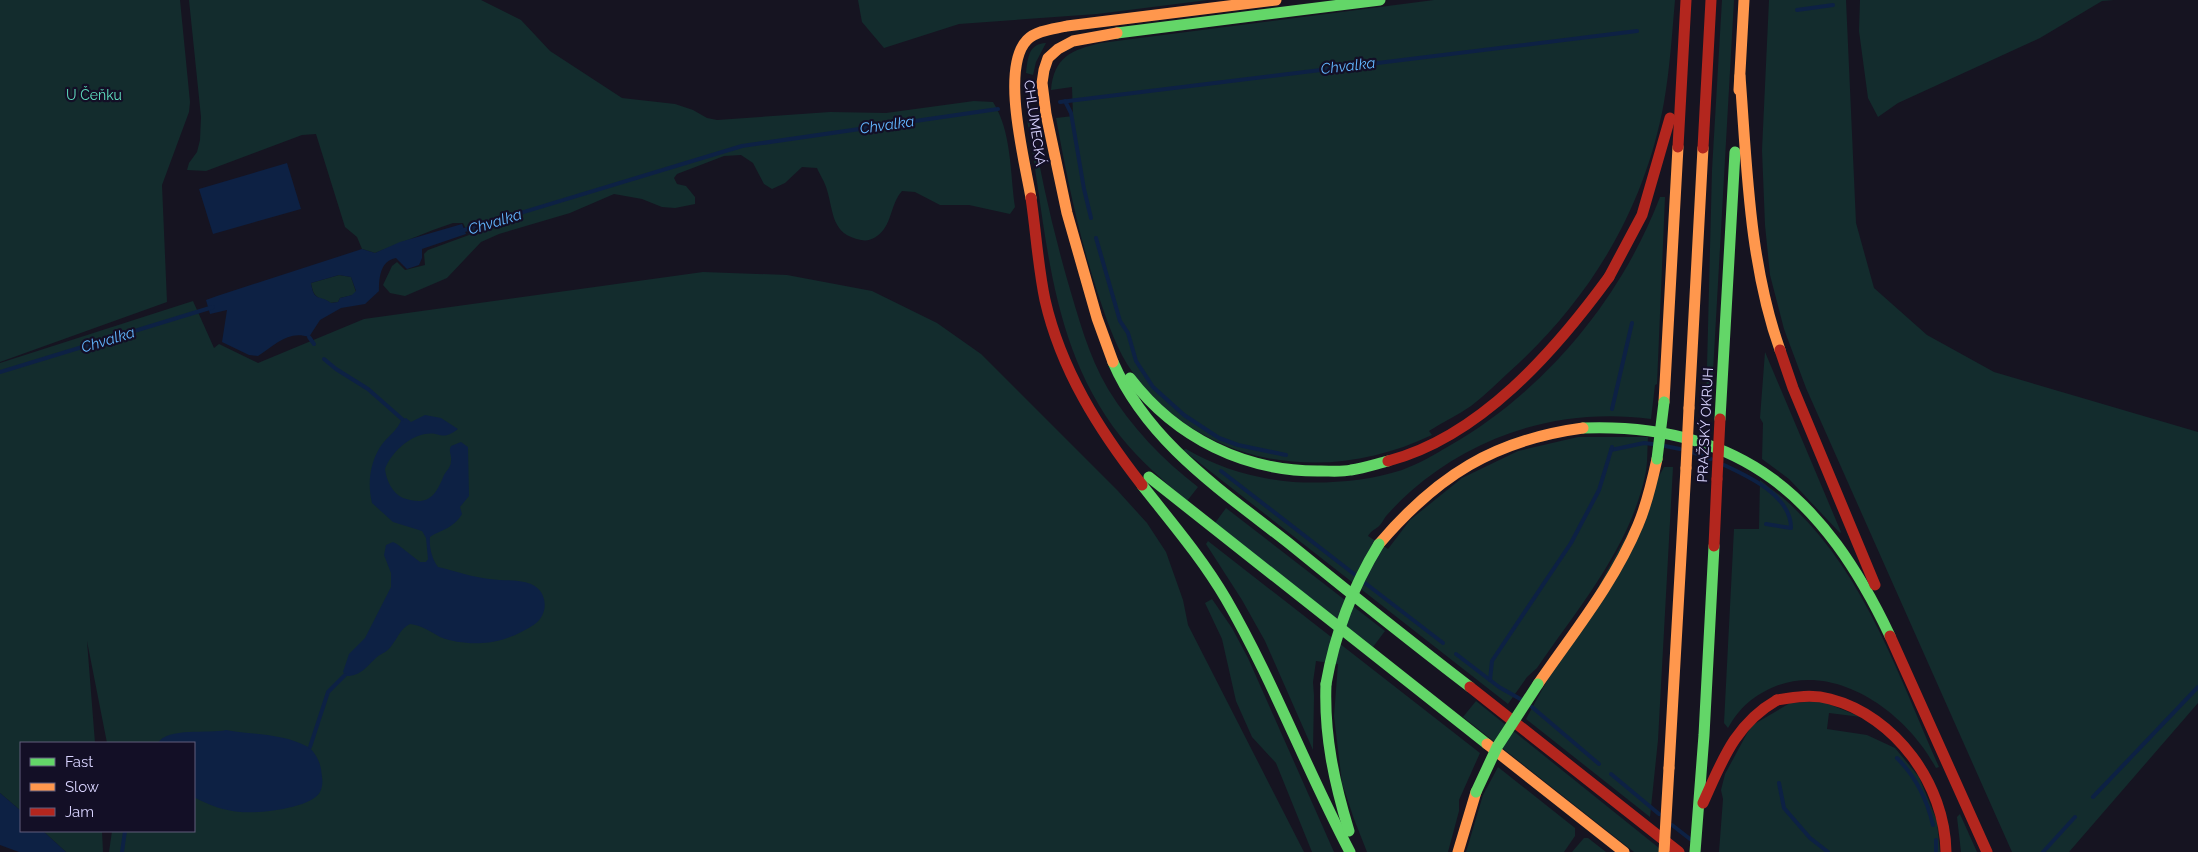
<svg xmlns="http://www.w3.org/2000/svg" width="2198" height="852" viewBox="0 0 2198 852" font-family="Raleway,sans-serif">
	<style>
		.green { fill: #132c2d }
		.water { fill: #0d2144; fill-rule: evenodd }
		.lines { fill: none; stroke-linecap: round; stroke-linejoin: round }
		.stream { stroke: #0d2144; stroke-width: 4 }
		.fast { stroke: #63d668; stroke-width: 11 }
		.slow { stroke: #ff974d; stroke-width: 11 }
		.jam { stroke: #b3261e; stroke-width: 11 }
		.fast-bridge { stroke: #63d668; stroke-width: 11 }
		.slow-bridge { stroke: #ff974d; stroke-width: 11 }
		.jam-bridge { stroke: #b3261e; stroke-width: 11 }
		.labels { text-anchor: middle; stroke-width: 4.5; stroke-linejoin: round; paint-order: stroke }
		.park-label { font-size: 14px; fill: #5fe0c0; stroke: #130f26 }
		.street-label { font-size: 14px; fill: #d9d4ff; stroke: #130f26 }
		.water-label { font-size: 15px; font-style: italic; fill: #62b6ff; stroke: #130f26 }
	</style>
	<rect width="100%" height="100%" fill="#161421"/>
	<g class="green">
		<polygon points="0,0 180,0 190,102 189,112 162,185 167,302 0,362"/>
		<path d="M 189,0 L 481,0 L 521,20 L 550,51 L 622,98 L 675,104 L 693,110 L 707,118 L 717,120 L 830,112 L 886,113 L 974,101 L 993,102 C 1012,132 1010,173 1015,207 L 1010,214 L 969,205 L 940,205 L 915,192 L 902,191 C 892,202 892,218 884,229 C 878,237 870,242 861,240 C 831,234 834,213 827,190 C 825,182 820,175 817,168 L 802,167 L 785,183 L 772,189 L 764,184 L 753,163 L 741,155 L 724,156 L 677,174 L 674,178 L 677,184 L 686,186 L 695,197 L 695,204 L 675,208 L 662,207 L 642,199 L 614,194 L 570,213 L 499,234 L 481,242 L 447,278 L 405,296 L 390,293 L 383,285 L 392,266 L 397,262 L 405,270 L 425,265 L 424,254 L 428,250 L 469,235 L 463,223 L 453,223 L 433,230 L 375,253 L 362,249 L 357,237 L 345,227 L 316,134 L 302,135 L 206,171 L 187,170 L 189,163 L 197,152 L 200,140 L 201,117 Z"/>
		<polygon points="858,0 1208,0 1097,14 959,24 884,48 862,22"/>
		<path d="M 1434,0 L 1675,0 C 1672,34 1670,68 1664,102 C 1645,209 1589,301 1508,373 C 1496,384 1484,396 1471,406 C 1458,415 1443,422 1429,431 L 1432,435 C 1379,460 1324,469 1267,458 C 1211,447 1158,413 1127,364 C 1114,342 1106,318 1098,294 C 1079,237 1067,178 1056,118 L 1073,116 L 1072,87 L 1051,90 C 1054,57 1071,50 1101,43 Z"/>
		<polygon points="1722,0 1734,0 1711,407 1706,407 1712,170"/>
		<polygon points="1769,0 1846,0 1856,223 1874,288 1927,335 1994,372 2198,432 2198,703 2069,852 2012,852 1806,388 1784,329 1770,275 1765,225 1762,150"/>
		<polygon points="1860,0 2114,0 2102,1 2040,38 1898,103 1878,117 1868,98 1859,31"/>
		<path d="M 1046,43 L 1036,62 L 1033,75 L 1026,73 C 1028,58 1028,44 1046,43 Z"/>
		<path d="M 1031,119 C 1040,173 1052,226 1067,279 C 1078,316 1088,355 1108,389 C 1131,427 1163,460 1198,487 L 1187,501 C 1164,481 1140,461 1121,437 C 1047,343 1048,232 1027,120 Z"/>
		<path d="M 1660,197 L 1665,197 L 1657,384 L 1655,385 L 1651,419 C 1564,407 1477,433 1411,491 C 1403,498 1395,506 1387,515 C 1384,518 1382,524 1378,527 C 1374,530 1371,531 1368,536 L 1388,549 L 1410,520 L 1462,478 L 1518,451 L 1578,437 L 1648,437 C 1647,450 1648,464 1645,476 C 1629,549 1578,608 1537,668 L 1527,677 L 1508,704 L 1183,450 L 1186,449 C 1218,468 1256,479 1293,482 C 1329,484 1368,481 1402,470 C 1418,464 1434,455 1449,446 C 1545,391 1621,299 1660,197 Z"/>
		<polygon points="703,272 787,275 872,291 937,323 981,354 1118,491 1147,523 1166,552 1183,600 1188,625 1304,852 109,852 112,831 194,831 194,743 107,743 87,641 95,743 21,743 21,811 0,793 0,363 193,301 214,348 219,344 258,363 364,319"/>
		<path d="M 339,275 L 351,277 L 356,292 L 353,295 L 340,298 L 338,302 L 330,303 L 328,301 C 316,298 313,295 311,283 Z"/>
		<polygon points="1765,352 1841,532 1840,533 1789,479 1762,459 1763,423 1760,418"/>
		<polygon points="1664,467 1673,467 1658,740 1650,817 1526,719"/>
		<path d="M 1760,480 C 1772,490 1785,498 1795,509 C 1866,577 1900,679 1939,767 L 1936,768 C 1908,715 1839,662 1776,686 C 1754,695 1740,707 1728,728 L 1724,723 L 1734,529 L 1759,529 Z"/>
		<polygon points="1226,508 1385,631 1373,647 1215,523"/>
		<polygon points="1208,541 1480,753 1459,800 1459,811 1448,852 1367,852 1354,819 1342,783 1334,716 1338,664 1316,661 1313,682 1314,696 1313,750 1265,641 1242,600 1206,544"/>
		<polygon points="1212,599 1232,628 1248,658 1334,852 1312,852 1276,763 1252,737 1236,701 1222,639 1205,603"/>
		<polygon points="1476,701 1664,852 1634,852 1463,717"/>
		<polygon points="1821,701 1861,717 1829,713 1827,729 1867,735 1895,748 1919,777 1937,821 1940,852 1719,852 1723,799 1721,790 1725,774 1751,726 1790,703"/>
		<polygon points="1498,767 1575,828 1575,836 1564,852 1466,852 1483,795"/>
		<polygon points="1960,814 1977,852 1961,852 1957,817"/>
		<polygon points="43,831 102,831 103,852 66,852"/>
		<polygon points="1584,838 1588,838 1606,852 1572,852"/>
	</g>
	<g class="water">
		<polygon points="287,163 301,209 213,234 199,189"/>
		<path d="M 462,224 L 466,234 L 422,249 L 422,258 L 419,265 L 407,269 L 396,258 C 380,261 379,278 379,291 L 365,304 L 341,308 L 320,320 L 309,337 C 288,330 275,345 258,356 L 249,355 L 222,342 L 227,310 L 210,314 L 206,300 L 217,296 L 362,249 L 375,253 L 400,242 ZM 339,275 L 351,277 L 356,291 L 352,295 L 340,298 L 338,302 L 331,303 C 320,294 314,303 311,283 Z"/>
		<path d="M 425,415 L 441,418 L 458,429 C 441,442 441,431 425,434 C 408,437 391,453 385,469 C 386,480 393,494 403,498 C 429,507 436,495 444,475 C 447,470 451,467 451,461 C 452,455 448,452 451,446 L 461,442 L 468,447 L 469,496 L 460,507 L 462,514 C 453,529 442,529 430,537 C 429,547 432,559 438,567 C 455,571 472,577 489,579 C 503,581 518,579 531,584 C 548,591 549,614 535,624 C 520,634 500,643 482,643 C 469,644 452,642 440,637 C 431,632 421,625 410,624 C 400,629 399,636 392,645 C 388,652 382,653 377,657 C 367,666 361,676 347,676 L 343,672 L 349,654 L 365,638 L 391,587 L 391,573 L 384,555 L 386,545 L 393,542 L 397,544 L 420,562 L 426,562 L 428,559 L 426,538 L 422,531 L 393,522 L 372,503 C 367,483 370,460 383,443 C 391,434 397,430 402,419 L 406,418 L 411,422 Z"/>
		<path d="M 226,730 C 253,735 282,733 308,747 C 314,750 320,762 321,769 C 322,777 324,784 320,792 C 312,808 258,814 241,812 C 225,811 208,805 194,797 L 194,743 L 158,743 C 167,727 209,734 226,730 Z"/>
		<polygon points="0,793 21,811 21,831 43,831 66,852 19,852 0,845"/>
	</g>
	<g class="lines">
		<g class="stream">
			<polyline points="1797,10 1833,5"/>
			<polyline points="1065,101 1071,113 1084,189 1091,218"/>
			<polyline points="1060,102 1637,31"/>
			<polyline points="461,231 742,146 998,109"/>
			<polyline points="1096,238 1120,321 1128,333 1136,361 1153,387 1184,415 1219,438 1238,445 1286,455"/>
			<polyline points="309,337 314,344"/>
			<polyline points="324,359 336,369 368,389 402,419"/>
			<polyline points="0,372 213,307"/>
			<polyline points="1612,409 1632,323"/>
			<polyline points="1665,446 1680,449"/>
			<polyline points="1611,450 1644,443 1653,444"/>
			<polyline points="1692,452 1711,459"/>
			<path d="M 1724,465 C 1750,477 1791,496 1791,528 L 1766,524"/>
			<polyline points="1221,471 1354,574"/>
			<polyline points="1365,583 1443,643"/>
			<polyline points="1456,654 1499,687 1522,700"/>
			<polyline points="1490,680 1492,661 1571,543 1599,490 1612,447"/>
			<polyline points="1532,707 1599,764"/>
			<polyline points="310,747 328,692 345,675"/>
			<path d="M 1897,758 C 1916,777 1927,799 1933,825"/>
			<polyline points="1611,774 1659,814"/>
			<polyline points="1779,783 1784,808 1810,838 1828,852"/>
			<polyline points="2093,797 2198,687"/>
			<polyline points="1672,825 1690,839"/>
			<polyline points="1936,840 1936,852"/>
			<polyline points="122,852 125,831"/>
			<polyline points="2043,852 2075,817"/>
		</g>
		<g class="fast">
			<polyline points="1117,33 1380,0"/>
			<path d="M 1113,362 C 1148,443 1224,492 1291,545 C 1350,593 1410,641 1470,687"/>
			<path d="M 1130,378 C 1176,438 1245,472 1321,471 C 1331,471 1342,472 1351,470 C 1364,468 1376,464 1388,461"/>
			<polyline points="1720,419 1735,152"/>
			<path d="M 1583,428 C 1742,422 1825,499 1890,636"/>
			<polyline points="1149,477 1487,744"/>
			<path d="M 1142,485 C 1171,522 1202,558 1226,599 C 1273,680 1306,769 1350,852"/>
			<path d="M 1326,684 C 1324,735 1334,782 1349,831"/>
			<polyline points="1695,852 1704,735 1714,546"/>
		</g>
		<g class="slow">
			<path d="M 1740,76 C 1747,167 1749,263 1780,350"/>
			<polyline points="1739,90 1744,0"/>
			<path d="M 1031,198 C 1025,162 1000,68 1027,40 C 1037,30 1055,29 1067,26 L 1276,0"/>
			<polyline points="1113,362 1097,318 1067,213 1046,114 1042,83 1044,70 1048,58 1058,49 1073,41 1117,33"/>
			<polyline points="1664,402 1678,147"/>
			<polyline points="1689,408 1703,148"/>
			<path d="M 1379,544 C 1437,476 1494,440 1583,428"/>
			<path d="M 1538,684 C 1573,633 1614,583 1638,525 C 1647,504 1652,482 1657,459"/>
			<polyline points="1487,744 1624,852"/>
			<polyline points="1669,768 1686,468"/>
			<polyline points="1458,852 1476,792"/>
		</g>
		<g class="jam">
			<polyline points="1678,147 1686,0"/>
			<polyline points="1703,148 1711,0"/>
			<path d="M 1031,198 C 1036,232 1038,267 1045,300 C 1061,370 1099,430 1142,485"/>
			<polyline points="1609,277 1642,215 1670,118"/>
			<polyline points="1780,350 1793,388 1875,585"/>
			<path d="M 1388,461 C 1480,437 1555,351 1609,277"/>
			<polyline points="1714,546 1717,479"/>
			<polyline points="1890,636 1987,852"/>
			<polyline points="1470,687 1679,852"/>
			<path d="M 1777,700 C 1795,697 1812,694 1830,699 C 1896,716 1945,785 1946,852"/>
			<path d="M 1703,803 C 1722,761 1735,724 1777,700"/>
		</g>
		<g class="fast-bridge">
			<polyline points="1657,459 1664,402"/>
			<path d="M 1326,684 C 1335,633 1352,588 1379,544"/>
			<polyline points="1476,792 1497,747 1538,684"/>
		</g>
		<g class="slow-bridge">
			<polyline points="1686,468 1689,408"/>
			<polyline points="1664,852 1669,768"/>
		</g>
		<polyline class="jam-bridge" points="1717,479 1720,419"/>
	</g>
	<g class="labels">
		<g class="park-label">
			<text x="94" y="100">U Čeňku</text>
		</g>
		<g class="street-label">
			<text transform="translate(1035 123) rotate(82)" y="5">CHLUMECKÁ</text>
			<text transform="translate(1705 425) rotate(-87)" y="5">PRAŽSKÝ OKRUH</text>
		</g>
		<g class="water-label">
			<text transform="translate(1348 66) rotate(-7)" y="5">Chvalka</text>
			<text transform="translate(887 125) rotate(-8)" y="5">Chvalka</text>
			<text transform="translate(495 222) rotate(-17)" y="5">Chvalka</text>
			<text transform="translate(108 340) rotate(-17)" y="5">Chvalka</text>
		</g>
	</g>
	<rect x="20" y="742" width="175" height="90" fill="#130f26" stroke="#625e7d"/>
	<rect x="30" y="758" width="25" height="8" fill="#63d668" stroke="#625e7d"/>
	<text x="65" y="767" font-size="15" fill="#d9d4ff">Fast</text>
	<rect x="30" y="783" width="25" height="8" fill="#ff974d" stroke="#625e7d"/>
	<text x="65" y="792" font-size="15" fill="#d9d4ff">Slow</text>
	<rect x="30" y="808" width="25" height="8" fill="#b3261e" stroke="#625e7d"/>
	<text x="65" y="817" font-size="15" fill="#d9d4ff">Jam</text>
</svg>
